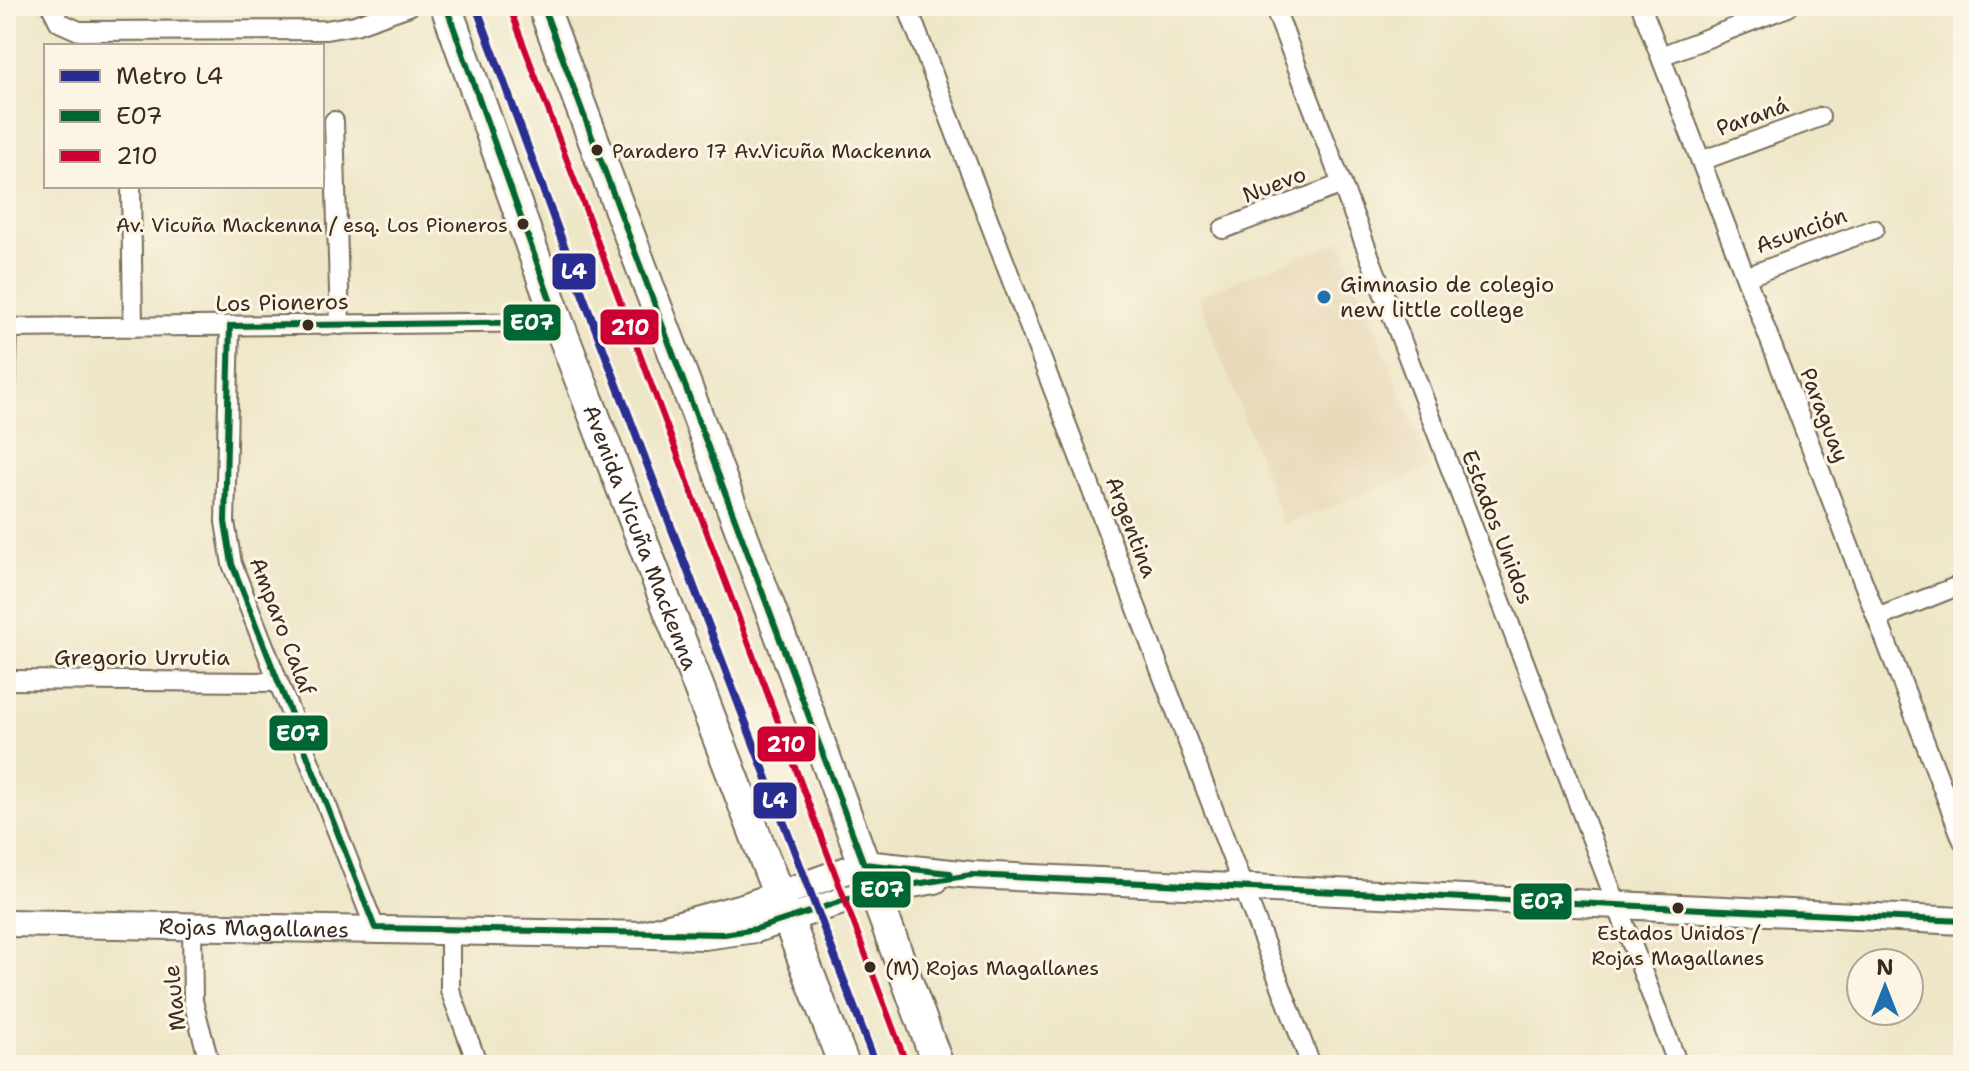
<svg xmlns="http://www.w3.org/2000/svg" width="1969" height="1071" viewBox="0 0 1969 1071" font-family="'Shantell Sans',sans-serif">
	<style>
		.built { fill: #e8d9ba }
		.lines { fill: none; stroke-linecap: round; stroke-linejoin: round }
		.minor-casing { stroke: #796c59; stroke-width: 22 }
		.secondary-casing { stroke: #796c59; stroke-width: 30 }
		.primary-casing { stroke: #796c59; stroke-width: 34 }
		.minor { stroke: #fff; stroke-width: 18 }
		.secondary { stroke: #fff; stroke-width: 26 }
		.primary { stroke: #fff; stroke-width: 30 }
		.bus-1-casing { stroke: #fcf5e5; stroke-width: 12 }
		.bus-2-casing { stroke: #fcf5e5; stroke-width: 12 }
		.bus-1 { stroke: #063; stroke-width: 6 }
		.bus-2 { stroke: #c03; stroke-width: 6 }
		.metro-1-casing { stroke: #fcf5e5; stroke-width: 14 }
		.metro-1 { stroke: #292d91; stroke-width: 8 }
		.bus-dot { fill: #3b2a1e; stroke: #fcf5e5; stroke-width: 3 }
		.poi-dot { fill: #1f6fb2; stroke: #fcf5e5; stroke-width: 3 }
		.labels { text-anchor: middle; stroke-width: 6; stroke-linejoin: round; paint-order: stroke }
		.bus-label { font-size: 20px; fill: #3b2a1e; stroke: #fcf5e5; text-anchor: start }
		.street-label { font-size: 22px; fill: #3b2a1e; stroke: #fcf5e5 }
		.poi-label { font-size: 22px; fill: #3b2a1e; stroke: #fcf5e5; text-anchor: start }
		.line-badge { stroke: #fcf5e5; stroke-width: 3 }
		.badge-label { font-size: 22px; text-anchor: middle; font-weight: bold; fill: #fff }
	</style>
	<rect width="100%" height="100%" fill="#fcf5e5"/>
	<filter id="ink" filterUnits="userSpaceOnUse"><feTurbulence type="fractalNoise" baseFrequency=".0125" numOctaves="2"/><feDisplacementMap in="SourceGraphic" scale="16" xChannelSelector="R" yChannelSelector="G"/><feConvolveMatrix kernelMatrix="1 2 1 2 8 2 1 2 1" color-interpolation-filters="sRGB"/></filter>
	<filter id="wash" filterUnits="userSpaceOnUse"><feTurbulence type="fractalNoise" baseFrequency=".006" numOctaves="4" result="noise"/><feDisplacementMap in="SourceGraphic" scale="32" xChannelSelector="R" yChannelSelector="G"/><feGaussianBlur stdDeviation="1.8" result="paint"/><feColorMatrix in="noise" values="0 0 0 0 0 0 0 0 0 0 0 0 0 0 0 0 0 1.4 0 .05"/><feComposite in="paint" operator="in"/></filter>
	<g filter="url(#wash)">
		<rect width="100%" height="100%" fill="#ede6c7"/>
		<polygon class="built" points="1341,241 1431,468 1284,525 1198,296"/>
	</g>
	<g filter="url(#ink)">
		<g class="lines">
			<defs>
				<g id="minor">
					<polyline points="51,6 59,22 79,31 326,30 355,25 409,6"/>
					<polyline points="907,6 1311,1065"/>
					<polyline points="1274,6 1678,1065"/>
					<polyline points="1641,6 1963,841"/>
					<polyline points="1661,56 1788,7"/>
					<polyline points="334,121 340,325"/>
					<polyline points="1701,161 1820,117"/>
					<polyline points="131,186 133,327"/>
					<polyline points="1223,229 1342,184"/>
					<polyline points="1746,277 1874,229"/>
					<polyline points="230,326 225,522 232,564 375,928"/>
					<polyline points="6,328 558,322"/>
					<polyline points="6,393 8,328"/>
					<polyline points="1877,618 1963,584"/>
					<polyline points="6,680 278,682"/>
					<polyline points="192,925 193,1001 210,1065"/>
					<polyline points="450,929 450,990 478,1065"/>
				</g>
				<g id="secondary">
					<path id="s1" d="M 6,923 L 704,936 L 756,929 L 873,891 L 935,880"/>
					<polyline points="647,933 746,906 864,864 971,875 1963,921"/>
				</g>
				<g id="primary">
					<path id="s2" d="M 446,6 L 558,322 L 844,1065"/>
					<polyline points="543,6 782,640 938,1065"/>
				</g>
			</defs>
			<use href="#minor" class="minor-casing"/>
			<use href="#secondary" class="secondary-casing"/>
			<use href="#primary" class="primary-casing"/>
			<use href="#minor" class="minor"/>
			<use href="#secondary" class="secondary"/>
			<use href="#primary" class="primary"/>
			<defs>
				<g id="bus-1">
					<polyline points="446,6 558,322 230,326 225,522 232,564 375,928 724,934 756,929 873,891 971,875 1963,921"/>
					<polyline points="543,6 864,864 950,873"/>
				</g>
				<polyline id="bus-2" points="509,6 907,1065"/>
			</defs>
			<use href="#bus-1" class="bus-1-casing"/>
			<use href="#bus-2" class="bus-2-casing"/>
			<use href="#bus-1" class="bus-1"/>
			<use href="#bus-2" class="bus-2"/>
			<defs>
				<polyline id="metro-1" points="476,6 558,230 876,1065"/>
			</defs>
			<use href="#metro-1" class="metro-1-casing"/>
			<use href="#metro-1" class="metro-1"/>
		</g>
	</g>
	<g class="bus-dot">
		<circle cx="597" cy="150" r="7"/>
		<circle cx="523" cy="224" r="7"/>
		<circle cx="308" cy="325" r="7"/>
		<circle cx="1678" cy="908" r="7"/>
		<circle cx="870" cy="967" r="7"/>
	</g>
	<circle class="poi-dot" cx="1324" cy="297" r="8"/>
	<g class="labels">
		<g class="bus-label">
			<text x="612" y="158">Paradero 17 Av.Vicuña Mackenna</text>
			<text x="508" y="232" text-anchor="end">Av. Vicuña Mackenna / esq. Los Pioneros</text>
			<text x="1678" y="940" text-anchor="middle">Estados Unidos /<tspan x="1678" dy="25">Rojas Magallanes</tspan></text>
			<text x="885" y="975">(M) Rojas Magallanes</text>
		</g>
		<g class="street-label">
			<text transform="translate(1752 116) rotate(-20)" y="8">Paraná</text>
			<text transform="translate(1274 184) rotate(-21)" y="8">Nuevo</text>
			<text transform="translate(1801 230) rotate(-20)" y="8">Asunción</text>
			<text transform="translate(282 302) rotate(-1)" y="8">Los Pioneros</text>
			<text transform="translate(1825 415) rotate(69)" y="8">Paraguay</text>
			<text transform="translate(1132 527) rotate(69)" y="8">Argentina</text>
			<text transform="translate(1498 527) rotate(69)" y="8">Estados Unidos</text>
			<text dy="8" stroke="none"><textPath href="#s2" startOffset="566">Avenida Vicuña Mackenna</textPath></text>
			<text transform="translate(283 626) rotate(69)" y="8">Amparo Calaf</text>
			<text x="142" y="665">Gregorio Urrutia</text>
			<text dy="8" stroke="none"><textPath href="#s1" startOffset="248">Rojas Magallanes</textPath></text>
			<text transform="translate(174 998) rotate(-96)" y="8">Maule</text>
		</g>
		<g class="poi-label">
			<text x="1340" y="292">Gimnasio de colegio<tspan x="1340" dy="25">new little college</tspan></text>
		</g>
	</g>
	<g class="line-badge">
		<rect x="551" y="252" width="46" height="39" rx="8" fill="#292d91"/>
		<rect x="502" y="303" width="60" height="39" rx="8" fill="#063"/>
		<rect x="599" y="308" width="61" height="38" rx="8" fill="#c03"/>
		<rect x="268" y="714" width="61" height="38" rx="8" fill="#063"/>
		<rect x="756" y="725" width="61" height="38" rx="8" fill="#c03"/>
		<rect x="752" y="781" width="46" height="39" rx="8" fill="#292d91"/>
		<rect x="851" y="870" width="61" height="39" rx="8" fill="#063"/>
		<rect x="1512" y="882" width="61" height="39" rx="8" fill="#063"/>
	</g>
	<g class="badge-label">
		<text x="574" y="279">L4</text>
		<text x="532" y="330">E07</text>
		<text x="630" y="335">210</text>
		<text x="298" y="741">E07</text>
		<text x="786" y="752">210</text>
		<text x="775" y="808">L4</text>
		<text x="882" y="897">E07</text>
		<text x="1542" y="909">E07</text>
	</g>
	<rect width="1969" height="1071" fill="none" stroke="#fcf5e5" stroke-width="32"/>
	<rect x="44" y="44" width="280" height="144" fill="#fcf5e5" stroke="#afa495" stroke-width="2"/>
	<rect x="60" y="70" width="40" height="12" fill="#292d91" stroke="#afa495" stroke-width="2"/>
	<text x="116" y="84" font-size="24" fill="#3b2a1e">Metro L4</text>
	<rect x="60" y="110" width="40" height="12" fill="#006633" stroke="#afa495" stroke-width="2"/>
	<text x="116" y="124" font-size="24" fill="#3b2a1e">E07</text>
	<rect x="60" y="150" width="40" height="12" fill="#cc0033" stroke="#afa495" stroke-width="2"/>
	<text x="116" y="164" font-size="24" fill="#3b2a1e">210</text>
	<g transform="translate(1885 987)"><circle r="38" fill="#fcf5e5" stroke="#afa495" stroke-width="2"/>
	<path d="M0-6L14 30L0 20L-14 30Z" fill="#1f6fb2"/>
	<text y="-12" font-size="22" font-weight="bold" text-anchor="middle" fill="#3b2a1e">N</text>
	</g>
</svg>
